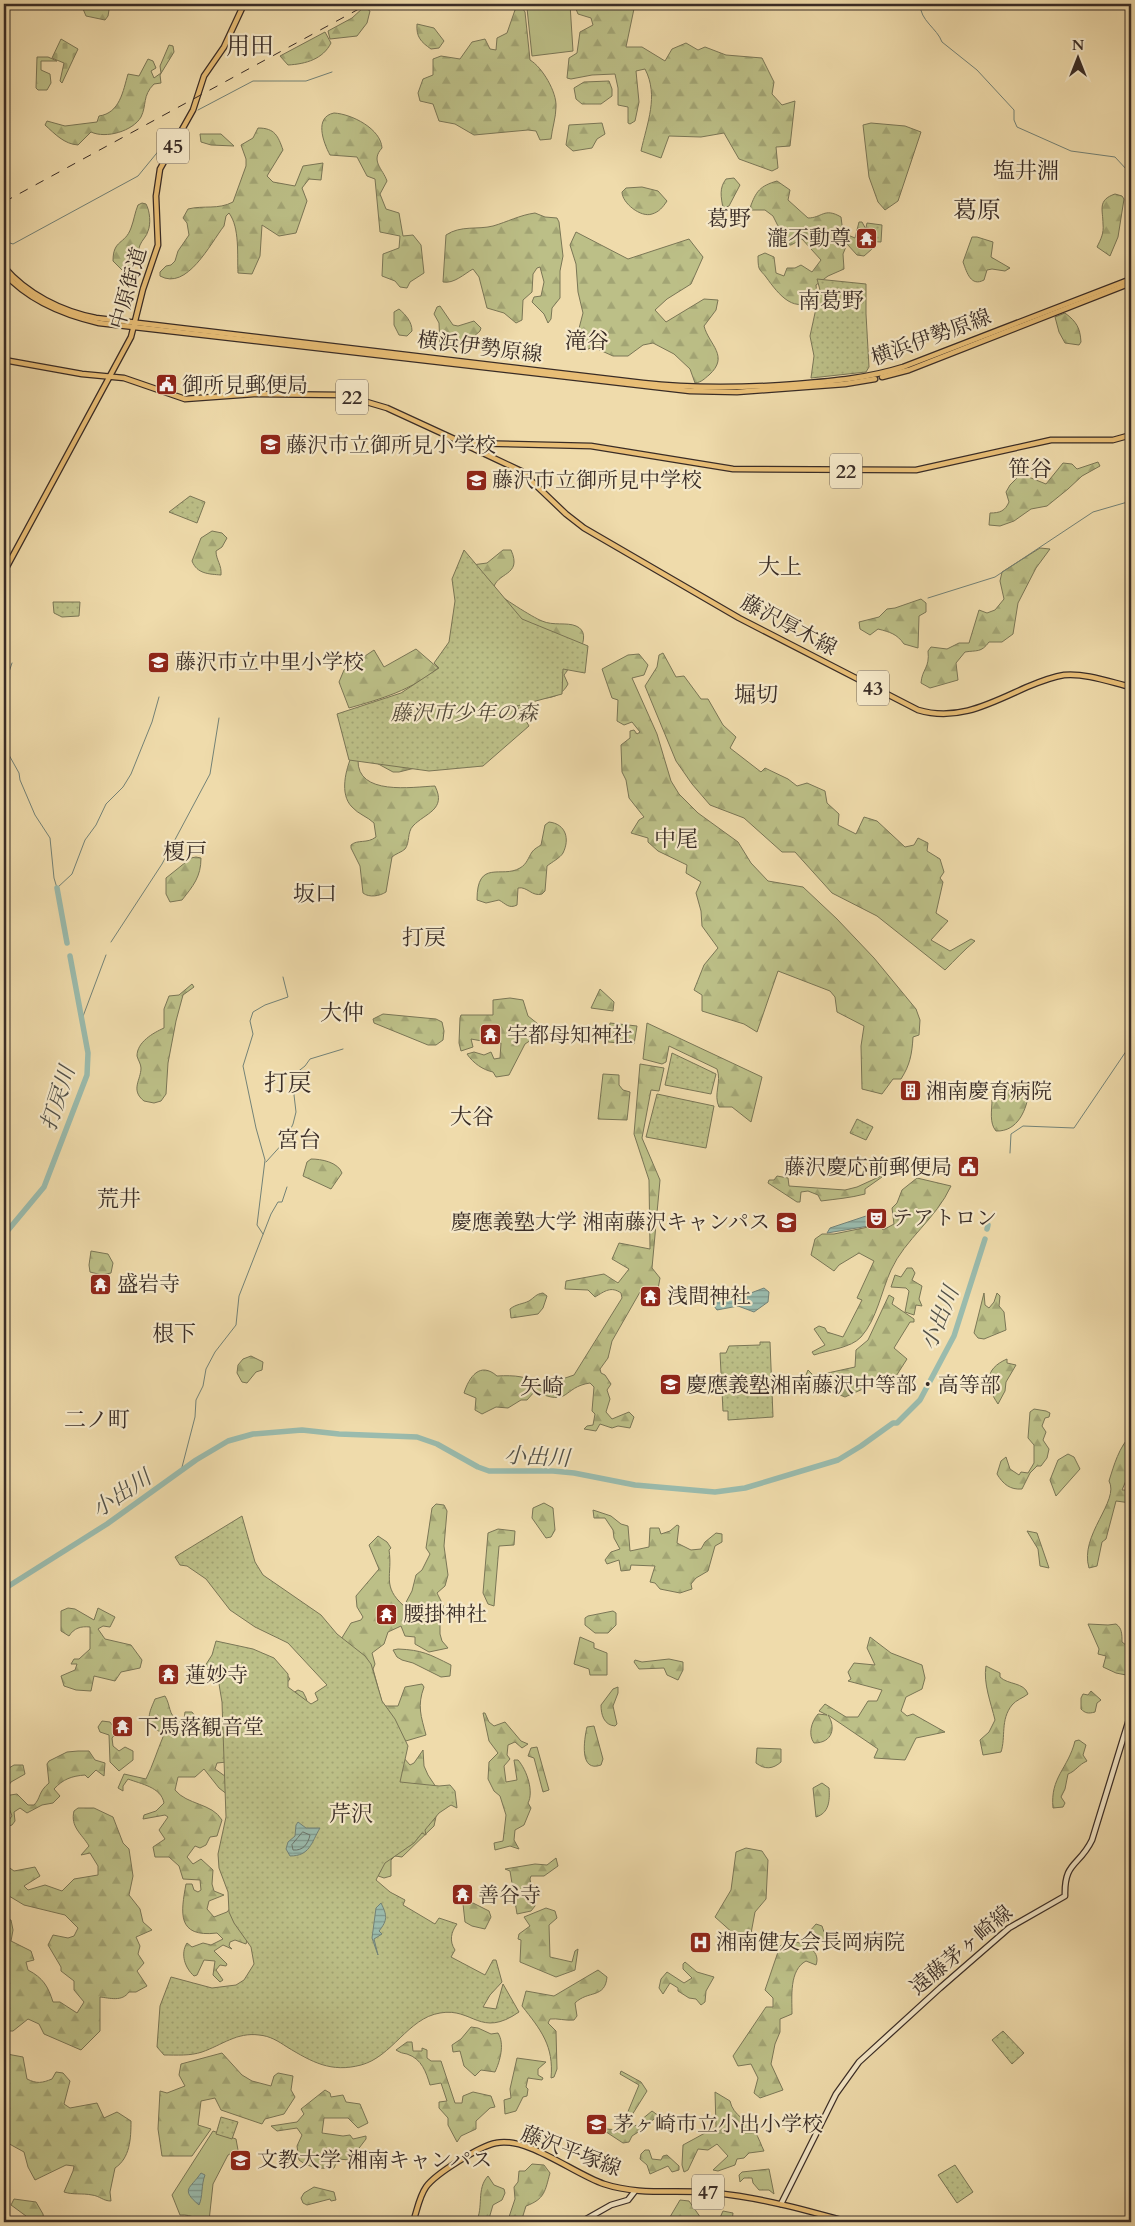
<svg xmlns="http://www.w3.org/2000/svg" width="1135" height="2226" viewBox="0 0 1135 2226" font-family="Cardo,'Noto Serif JP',serif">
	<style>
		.green { fill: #bcbf87; stroke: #7a7656 }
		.forest { fill: url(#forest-firs); stroke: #7a7656; fill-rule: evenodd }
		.cemetery { fill: url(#cemetery-stones); stroke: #7a7656 }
		.park { fill: url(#park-dots); stroke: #7a7656 }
		.water { fill: url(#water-rules); stroke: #738277 }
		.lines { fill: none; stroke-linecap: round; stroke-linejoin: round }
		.shore { stroke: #6a746a; stroke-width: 1 }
		.stream { stroke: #738277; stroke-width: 1 }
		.river { stroke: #9abbad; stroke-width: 5.5 }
		.secondary-casing { stroke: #392c26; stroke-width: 7 }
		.primary-casing { stroke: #392c26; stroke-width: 7 }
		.secondary { stroke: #f5e8c8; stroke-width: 4.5 }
		.primary { stroke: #e8be76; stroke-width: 4.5 }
		.rail { stroke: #392c26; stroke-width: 1; stroke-dasharray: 9 9; stroke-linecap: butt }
		.labels { text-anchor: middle; stroke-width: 4.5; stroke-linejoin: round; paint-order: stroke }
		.shield { fill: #f5e8c8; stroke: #716457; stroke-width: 1 }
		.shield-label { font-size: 20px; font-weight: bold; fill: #392c26 }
		.poi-label { font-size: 21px; fill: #392c26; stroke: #f5e8c8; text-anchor: start }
		.street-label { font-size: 21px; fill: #392c26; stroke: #f5e8c8 }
		.park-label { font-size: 21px; font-style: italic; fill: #534939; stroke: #f5e8c8 }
		.neighbourhood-label { font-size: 22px; fill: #392c26; stroke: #f5e8c8 }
		.water-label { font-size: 22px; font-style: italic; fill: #515048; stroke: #f5e8c8 }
		.quarter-label { font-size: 24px; fill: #392c26; stroke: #f5e8c8 }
	</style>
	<defs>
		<pattern id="forest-firs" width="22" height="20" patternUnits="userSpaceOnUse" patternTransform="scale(1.25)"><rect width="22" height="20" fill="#bcbf87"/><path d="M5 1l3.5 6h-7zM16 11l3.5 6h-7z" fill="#a2a474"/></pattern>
		<pattern id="cemetery-stones" width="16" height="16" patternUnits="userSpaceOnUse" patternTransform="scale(1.25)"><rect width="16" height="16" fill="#bcbf87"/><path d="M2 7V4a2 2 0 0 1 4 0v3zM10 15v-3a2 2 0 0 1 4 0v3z" fill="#a2a474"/></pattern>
		<pattern id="park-dots" width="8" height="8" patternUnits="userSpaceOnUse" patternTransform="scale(1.25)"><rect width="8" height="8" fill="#bcbf87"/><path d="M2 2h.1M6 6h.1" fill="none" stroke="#a2a474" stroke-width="1.8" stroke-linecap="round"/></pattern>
		<pattern id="water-rules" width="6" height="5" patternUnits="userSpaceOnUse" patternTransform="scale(1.25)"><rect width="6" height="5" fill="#9abbad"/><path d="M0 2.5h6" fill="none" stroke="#7f988d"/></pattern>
	</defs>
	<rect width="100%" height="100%" fill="#efdbab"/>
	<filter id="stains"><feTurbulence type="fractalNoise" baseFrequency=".004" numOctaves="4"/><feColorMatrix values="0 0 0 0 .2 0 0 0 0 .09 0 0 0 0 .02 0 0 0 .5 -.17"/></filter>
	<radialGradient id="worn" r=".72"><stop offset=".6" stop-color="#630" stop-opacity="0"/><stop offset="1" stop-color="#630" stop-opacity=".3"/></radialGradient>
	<g class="green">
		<polygon points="537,4 570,4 573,51 532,56 527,8 528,6"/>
		<path d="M 213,2131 L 236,2139 L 238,2150 L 228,2155 L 213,2184 L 209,2221 C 197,2221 193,2214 180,2215 L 172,2195 Z"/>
	</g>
	<g class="forest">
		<polygon points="81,4 110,4 108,16 105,20 86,16"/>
		<path d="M 574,4 L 635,4 L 626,47 L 642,47 L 665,61 L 672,49 L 686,43 L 698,50 L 705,47 L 726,55 L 762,58 L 774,82 L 772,94 L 782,105 L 795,101 L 790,146 L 776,147 L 778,168 L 772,171 L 739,159 L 724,133 L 701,137 L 669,136 L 661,158 L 641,151 C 647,123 659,96 645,69 L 636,71 L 639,102 L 635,121 L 630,124 L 628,123 L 628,107 L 618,105 L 618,88 L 615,74 L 592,75 L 571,79 L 567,78 L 569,58 L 577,53 L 580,32 L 593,25 L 591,18 L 578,14 Z"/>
		<path d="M 521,6 L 525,12 L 530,60 C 542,67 557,92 556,107 C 556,117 552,129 551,139 L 540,140 L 536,131 L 528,130 L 474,135 L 455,124 L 439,121 L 433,104 L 420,101 L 418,93 L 423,79 L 433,75 L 433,59 L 441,56 L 460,59 L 472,42 L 485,39 L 490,49 L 496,50 L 497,38 L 507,33 L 515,10 Z"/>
		<polygon points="364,7 370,11 367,23 357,36 330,39 328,31 352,18"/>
		<path d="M 417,24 L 434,28 L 444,41 L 439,48 L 431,49 C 421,42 416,37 417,24 Z"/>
		<path d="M 325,32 L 331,43 C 323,59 306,64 288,65 L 280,56 Z"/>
		<path d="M 169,45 L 173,46 L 174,52 L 160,75 L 161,83 L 154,84 C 142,96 147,105 141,117 C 133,131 106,139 91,132 L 78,145 C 64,144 55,134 45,125 L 47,121 L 65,126 L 97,122 L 99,116 C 120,113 123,91 128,74 L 139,76 L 148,59 L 153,61 L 156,68 L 151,71 L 154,78 L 161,73 L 160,66 Z"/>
		<polygon points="37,57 48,57 57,61 41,61 41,70 50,74 51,83 47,90 38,90 36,88"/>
		<polygon points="609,81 612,89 612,96 601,104 582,104 576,99 574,88 584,82"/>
		<path d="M 334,113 C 352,114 381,129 382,148 C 370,161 383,169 387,181 L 380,194 L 386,209 L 399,213 L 403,236 L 413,235 L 421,245 L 424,273 L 410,282 L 407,288 L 400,287 L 395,281 L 382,276 L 383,254 L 399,248 L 400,236 L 380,232 L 375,179 L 367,176 L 357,157 L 330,155 C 323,142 314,117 334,113 Z"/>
		<polygon points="602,123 605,134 597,139 592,148 573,151 566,145 569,125"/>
		<polygon points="871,123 905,126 921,132 898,201 885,210 878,202 869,177 863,125"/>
		<path d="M 258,128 C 275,128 278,136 283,150 L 267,176 L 273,182 L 295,186 L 303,166 L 323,163 L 321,180 L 309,179 L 302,188 L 307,201 L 296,233 L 279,236 L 262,225 L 260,256 L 252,274 L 238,273 C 237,255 240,228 229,213 L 226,216 L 224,226 C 210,244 187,291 160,276 L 160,272 L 166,266 L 171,265 L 175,261 L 178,251 L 189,235 L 187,223 L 183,218 L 188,209 C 204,205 218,210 233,202 L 246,166 L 246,159 L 241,145 L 253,138 Z"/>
		<polygon points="200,134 221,134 234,146 211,145 201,142"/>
		<path d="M 734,178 L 740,185 L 729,206 L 723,208 C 721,197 719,188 726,179 Z"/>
		<path d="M 777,181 L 790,190 L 788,200 L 808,218 C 822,218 824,207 841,217 L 843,233 L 855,238 L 859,222 L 862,222 L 873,242 L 872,249 L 864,256 L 857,255 L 847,244 L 843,254 L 844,269 L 828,276 L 816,285 L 817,297 C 795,316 779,295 766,277 C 764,274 760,271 759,268 C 758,265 758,259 758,256 L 765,253 L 774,257 L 776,273 L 784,276 L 787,268 L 795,268 L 801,265 L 812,272 L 821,260 L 802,239 L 791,245 L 785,245 L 777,232 L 778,226 L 773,216 L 765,210 L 752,210 L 750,208 C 756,191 760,186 777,181 Z"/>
		<path d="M 642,187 L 658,191 L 667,201 C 663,207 659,212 652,214 C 641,218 622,203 622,192 L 626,188 Z"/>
		<path d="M 1115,194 L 1122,196 L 1124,199 L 1118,237 L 1110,256 L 1097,247 C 1101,239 1104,233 1103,224 C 1103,210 1097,200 1115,194 Z"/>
		<path d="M 142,203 L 146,204 C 150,211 151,224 148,231 C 147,236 142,240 140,245 C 136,257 140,270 124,272 L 113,261 C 113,239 125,245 131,228 C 134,220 135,212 138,205 Z"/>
		<path d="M 535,213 L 545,217 L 557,218 L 559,222 L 563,256 L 560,271 L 560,298 L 552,308 L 551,319 L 548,323 L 544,314 L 532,302 L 534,297 L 541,296 L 544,282 L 540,267 L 537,268 L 533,274 L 532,292 L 523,300 L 522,320 L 516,323 L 504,313 L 487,308 L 479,277 L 473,269 C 464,274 454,284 443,282 L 446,235 C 461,225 477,230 493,226 C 507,222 520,215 535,213 Z"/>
		<path d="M 576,232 L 628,259 L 689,239 L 703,257 L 691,284 L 667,299 L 655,310 L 666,322 L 704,299 L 718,300 L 716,310 L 704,326 C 709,345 730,356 709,375 C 704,379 702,382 695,383 L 690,369 L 674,354 L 653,343 L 643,345 L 628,356 L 613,356 L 593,347 L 581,352 L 576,340 L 583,313 L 578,292 L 576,264 L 570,245 Z"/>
		<path d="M 972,237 L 977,237 L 993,242 L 991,257 L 1010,268 L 1005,271 L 992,269 L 987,270 L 984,280 C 971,287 967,273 963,262 Z"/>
		<polygon points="440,306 453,325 458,326 474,321 481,328 480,331 471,339 472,348 457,343 449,348 440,346 439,323 434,314 437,307"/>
		<path d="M 399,309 C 406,315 412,322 412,331 L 407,336 L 399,335 L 394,325 L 394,312 Z"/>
		<path d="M 1065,313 C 1077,322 1080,328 1081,342 L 1079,345 L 1065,343 L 1059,332 L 1055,317 Z"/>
		<path d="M 1098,462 L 1100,466 L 1082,476 L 1068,489 L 1047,506 L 1031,509 L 1014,521 L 1000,526 L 989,525 L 990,513 C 1000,513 1005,511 1009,502 L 1006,492 L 1010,485 L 1021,474 L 1046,484 L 1063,463 L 1072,464 L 1077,469 Z"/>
		<path d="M 212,531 L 222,533 L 227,538 L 222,547 L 216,551 C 216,560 222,565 221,575 C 209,574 197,574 192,561 L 201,538 Z"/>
		<path d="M 1040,548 L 1050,549 L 1036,568 L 1018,603 L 1013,634 L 1002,642 L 989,642 C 981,653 977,650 965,652 L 956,663 L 958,680 L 930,688 L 921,683 C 922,669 930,668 928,651 L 931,647 L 947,649 L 959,643 L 969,643 L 979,610 L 987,613 L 995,610 L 1004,599 L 1000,581 L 1002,572 Z"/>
		<path d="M 503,550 L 511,550 C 523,577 496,571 493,590 C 501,597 532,617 542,621 C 553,626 567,622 576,626 C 596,634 571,666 564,675 L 568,684 C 559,701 542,698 526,699 C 532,708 528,715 525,725 L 415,768 L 399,772 L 393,772 L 371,760 L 358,760 C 357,796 412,787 435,786 C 447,810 425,813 413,826 C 407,832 410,843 405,849 C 402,852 395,854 392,857 L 386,892 C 380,896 369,898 363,893 L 360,866 L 351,848 L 351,845 C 358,839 367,844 376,837 L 374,823 C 368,817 358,814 352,807 C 339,794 346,769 352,755 L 449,688 L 472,565 L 487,563 Z"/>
		<path d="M 921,599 L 926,603 L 926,612 L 919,616 L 918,648 L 904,644 C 897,634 890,632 878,629 L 870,635 L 860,629 L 859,622 L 879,617 L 887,609 L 895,608 Z"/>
		<path d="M 416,649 L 438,668 C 412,690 381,699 349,708 L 339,682 L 344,670 L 374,650 L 384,667 Z"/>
		<path d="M 663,653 L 676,677 L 684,676 L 701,699 L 708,699 L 723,725 L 736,737 L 730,748 L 761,772 L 765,768 L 788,779 L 797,786 L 807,783 L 825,791 L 827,803 L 839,814 L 838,825 L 856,834 L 864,817 L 877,821 L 905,847 L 914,845 L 918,838 L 928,843 L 927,851 L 940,859 L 944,872 L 940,878 L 943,882 L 936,913 L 948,921 L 931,940 L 950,951 L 971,939 L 975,941 C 964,950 955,960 945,970 L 877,916 L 832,893 L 795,852 L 782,852 L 744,818 L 710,805 L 692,784 L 676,761 L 645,686 L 657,667 L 659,655 Z"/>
		<path d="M 639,654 L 648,665 L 644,675 L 632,678 L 657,734 L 671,781 L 679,794 L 698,813 L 738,842 L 751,863 L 768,881 L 803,887 L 837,919 L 874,958 L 916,1009 L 920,1020 L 919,1035 L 913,1037 C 912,1054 910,1065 901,1079 L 893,1079 L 882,1094 L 862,1089 L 861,1046 L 864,1026 L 837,1012 L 835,997 L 830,991 L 778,971 L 757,1032 L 744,1024 L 702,1011 L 702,995 L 694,990 L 704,965 L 718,948 L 702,926 L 701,911 L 696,893 L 701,882 L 686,873 L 687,865 L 658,851 L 648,842 L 648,838 L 631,833 L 639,820 L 644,817 L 629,798 L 626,780 L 622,772 L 621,745 L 630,738 L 630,731 L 634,730 L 637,734 L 640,732 L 632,722 L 624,725 L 617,721 L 618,700 L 612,698 L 602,669 L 628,655 Z"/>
		<path d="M 549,822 C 566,824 570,839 563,853 C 560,858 552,862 547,866 L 545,891 L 542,894 C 532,897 527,886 518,888 L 517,905 C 509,909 506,904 499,900 L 486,903 L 477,900 C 477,858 502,879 520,868 C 527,864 528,858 532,852 C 534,849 538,847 541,845 L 545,825 Z"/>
		<path d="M 196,857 L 201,858 C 201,877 193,886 182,900 L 170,902 L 166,894 L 166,878 L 191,858 Z"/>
		<path d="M 192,984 L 194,987 L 183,995 L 176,1021 L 168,1063 L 166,1094 L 161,1101 L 154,1103 L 144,1101 C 130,1090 141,1080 141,1068 C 141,1064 138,1060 137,1056 C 137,1042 153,1033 164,1028 L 164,1009 L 169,996 L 179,995 Z"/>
		<polygon points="600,989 614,1002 613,1011 591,1008"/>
		<path d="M 510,998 L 523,1000 L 528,1016 L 538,1024 L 540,1034 L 525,1044 L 509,1075 L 496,1077 L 493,1072 C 483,1070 473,1063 467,1054 L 474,1052 L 484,1055 L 491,1052 L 494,1059 L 500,1058 L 501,1043 L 495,1042 L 498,1034 L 495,1029 L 486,1029 L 484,1034 L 485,1039 L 482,1041 L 471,1039 L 473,1047 L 461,1051 L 459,1043 L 460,1018 L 461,1015 L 493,1015 L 493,1000 Z"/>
		<polygon points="383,1014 436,1019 442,1022 444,1031 443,1040 436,1045 428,1045 374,1023 373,1019"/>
		<path d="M 647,1023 L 762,1077 L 751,1122 L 732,1107 L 719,1107 C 713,1094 722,1082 717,1069 L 669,1046 L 666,1062 L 662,1064 L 643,1059 Z"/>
		<path d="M 640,1064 L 664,1068 L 659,1091 L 651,1090 L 642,1138 L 660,1180 L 652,1268 L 660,1278 L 658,1289 L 640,1292 L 612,1341 L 608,1358 L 600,1369 L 601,1373 L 605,1375 L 611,1384 L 607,1390 L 610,1399 L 606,1412 L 612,1419 L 629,1412 L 634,1417 L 630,1428 L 618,1426 L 612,1428 L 600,1424 L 596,1431 L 584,1429 L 587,1426 L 593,1425 L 595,1414 L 592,1411 L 594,1387 L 590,1383 C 562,1387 570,1408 535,1391 L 527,1400 L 521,1400 L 508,1408 L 496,1407 L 482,1414 L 475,1410 L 476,1398 L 464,1393 C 469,1377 480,1361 497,1376 C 514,1375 529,1376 542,1386 L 574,1375 L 622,1298 L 621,1293 C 611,1286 605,1291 595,1297 L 588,1290 L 565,1289 L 566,1281 L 604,1274 L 618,1283 L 629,1269 L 612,1259 L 619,1243 L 650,1249 L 649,1180 L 634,1134 Z"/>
		<polygon points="603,1074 619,1075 619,1085 623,1090 630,1092 627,1120 598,1119"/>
		<path d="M 1008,1090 L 1029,1091 C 1027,1109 1018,1132 996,1131 C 989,1123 992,1110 992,1100 Z"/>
		<path d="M 311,1159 C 321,1159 338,1162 342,1173 L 331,1189 L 303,1176 L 307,1162 Z"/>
		<path d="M 777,1176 L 788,1178 L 789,1186 L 845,1190 L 857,1187 L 881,1176 L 882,1177 L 865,1189 L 865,1194 C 850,1198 836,1199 821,1201 L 818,1195 L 808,1191 L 801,1192 L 800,1202 L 797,1202 L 768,1183 L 769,1180 L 774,1180 Z"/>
		<path d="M 917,1178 L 951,1186 C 936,1219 905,1239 891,1270 C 881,1292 877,1319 861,1337 C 851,1348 828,1350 814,1355 L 812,1352 L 825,1345 L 814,1329 L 819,1326 L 825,1328 L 827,1332 L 843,1337 L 862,1300 L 857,1298 L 874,1261 L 859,1253 L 839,1265 L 834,1271 L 811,1255 L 815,1239 L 822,1234 L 834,1234 L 878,1225 L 883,1230 L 894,1224 L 892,1208 L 897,1203 L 902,1190 Z"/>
		<polygon points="91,1251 108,1254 113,1263 111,1273 102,1275 90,1272 89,1265"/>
		<polygon points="907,1268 912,1268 915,1273 912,1280 922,1286 919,1299 922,1306 916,1305 914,1315 905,1312 909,1291 906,1288 891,1287 895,1275 901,1277"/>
		<path d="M 543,1293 L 547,1296 L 543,1308 L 538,1314 L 511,1318 L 510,1309 C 516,1304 523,1304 529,1301 C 535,1297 536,1294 543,1293 Z"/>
		<polygon points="984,1293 985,1305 989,1308 994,1302 997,1293 1000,1296 999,1306 1004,1312 1006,1330 984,1339 978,1338 974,1333"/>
		<polygon points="889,1295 894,1298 892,1304 914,1319 914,1322 910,1322 894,1348 907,1359 891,1384 879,1378 865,1388 845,1397 830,1391 808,1389 804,1380 808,1370 814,1376 855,1367 856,1350 868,1340"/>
		<polygon points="251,1356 263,1362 262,1370 256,1372 247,1383 242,1382 237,1373 238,1365 243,1359"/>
		<path d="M 1007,1359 L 1007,1363 L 1016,1365 L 1006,1382 L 1005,1391 L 998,1404 C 985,1385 984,1369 1007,1359 Z"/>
		<path d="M 1034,1409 L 1046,1411 L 1050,1413 L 1049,1417 L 1045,1418 L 1042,1426 L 1046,1432 L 1043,1440 L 1049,1449 L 1047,1458 L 1041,1466 L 1037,1466 L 1030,1473 L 1022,1489 C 1010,1490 1003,1484 997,1474 L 1001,1461 L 1006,1457 L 1010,1469 L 1019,1475 L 1021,1472 L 1028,1473 L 1034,1463 L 1034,1445 L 1028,1438 L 1030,1412 Z"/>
		<path d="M 1131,1435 L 1131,1469 L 1122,1490 L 1131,1490 L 1131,1503 L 1116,1501 L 1106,1539 L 1102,1542 L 1097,1566 L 1089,1568 C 1079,1535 1120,1501 1109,1481 C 1114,1465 1119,1447 1131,1435 Z"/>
		<polygon points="1068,1454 1074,1457 1080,1469 1056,1496 1050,1480 1058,1460"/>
		<polygon points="544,1503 553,1508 555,1530 551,1537 546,1538 532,1518 533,1508"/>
		<path d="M 436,1504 L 444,1505 L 447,1511 L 444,1546 L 448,1575 L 445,1586 L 437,1593 L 444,1607 L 440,1611 L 440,1634 L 442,1641 L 448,1648 L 429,1652 L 415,1644 L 415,1637 L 405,1636 L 401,1626 L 388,1632 L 384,1644 L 372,1653 L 375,1664 L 373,1669 L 383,1706 L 398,1706 L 405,1687 L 422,1684 L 424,1687 C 417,1706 421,1716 426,1735 L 399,1743 L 403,1757 L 410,1765 L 414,1763 L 423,1750 L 424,1766 L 428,1775 L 438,1790 L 437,1812 L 434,1826 L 402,1857 L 395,1856 L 391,1860 L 391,1876 L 384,1878 L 370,1873 L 340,1641 L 351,1623 L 361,1620 L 363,1617 L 357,1607 L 356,1596 L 379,1569 L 369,1545 L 378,1536 L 387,1542 L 391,1548 L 389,1550 C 393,1575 381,1586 404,1606 L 412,1591 L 416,1575 L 422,1570 L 430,1554 L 426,1548 L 432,1508 Z"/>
		<polygon points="593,1510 611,1516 621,1524 628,1526 630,1551 649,1547 650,1528 659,1528 661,1534 670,1531 677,1525 679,1526 677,1543 691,1550 701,1549 705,1542 716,1533 722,1534 722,1542 715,1546 708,1571 696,1578 691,1584 692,1589 680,1593 660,1589 655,1583 650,1582 655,1566 631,1565 630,1570 621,1571 619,1560 607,1564 605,1560 611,1552 620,1549 614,1538 613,1530 605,1518 594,1518"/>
		<polygon points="498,1529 515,1531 514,1545 499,1546 494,1606 488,1604 483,1593 488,1533"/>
		<polygon points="1027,1531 1037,1533 1049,1568 1040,1566 1038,1549"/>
		<path d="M 68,1608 L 75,1609 L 94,1620 L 98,1608 L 115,1617 L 110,1627 L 103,1626 L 98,1629 L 105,1639 L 131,1645 L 142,1660 L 140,1668 L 121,1672 L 115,1681 L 94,1676 L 91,1691 L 76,1690 L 64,1686 L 61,1676 L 75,1670 L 77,1664 L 71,1664 L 74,1659 L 79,1659 L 90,1649 L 90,1627 C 81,1626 74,1628 69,1636 L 61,1631 L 61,1611 Z"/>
		<polygon points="613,1611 616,1613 616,1625 608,1633 595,1633 585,1625 585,1618 588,1616"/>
		<path d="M 1088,1624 L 1108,1625 L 1116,1624 C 1122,1628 1122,1634 1122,1642 L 1131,1649 L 1131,1676 L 1116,1673 L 1103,1667 L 1106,1656 L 1098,1654 L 1099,1649 Z"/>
		<polygon points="580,1637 594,1643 594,1648 607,1653 607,1675 590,1675 589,1669 574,1664"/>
		<path d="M 870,1637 L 891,1653 L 922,1665 L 925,1678 L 922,1689 L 906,1697 L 901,1711 L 907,1716 L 913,1714 L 945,1732 L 916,1738 L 905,1760 L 874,1758 L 878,1749 L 828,1715 C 836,1727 833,1743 814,1743 C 808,1735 811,1722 818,1714 L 827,1715 L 819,1711 L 825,1704 L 846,1717 L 858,1717 L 868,1701 L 877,1701 L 882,1690 L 848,1681 L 851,1679 L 848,1672 L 854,1663 L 875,1665 L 867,1648 Z"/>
		<path d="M 398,1649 C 422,1650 429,1654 451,1665 L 450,1676 L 441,1677 L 413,1663 L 402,1660 L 397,1657 L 393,1650 Z"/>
		<path d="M 255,1653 C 272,1654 281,1667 290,1679 L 285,1685 L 286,1692 L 293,1693 L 298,1690 L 303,1692 L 306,1698 L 309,1708 L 308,1719 L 315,1731 L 317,1748 L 314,1753 L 317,1767 L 313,1778 L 310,1797 L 306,1801 L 308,1810 L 306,1815 L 296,1820 L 288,1835 L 281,1841 L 280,1850 L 285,1856 L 284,1861 L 278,1869 L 270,1867 L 263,1871 L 268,1883 C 277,1886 288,1879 297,1879 L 301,1891 L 296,1898 L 296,1913 L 290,1932 L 296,1960 L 299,1965 L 292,1993 L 294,2002 L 287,2006 L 287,2023 L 281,2027 L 271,2023 L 268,2027 L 262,2024 L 270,2002 L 262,1995 L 267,1988 L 258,1971 L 257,1947 L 248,1936 L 246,1944 L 235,1940 L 230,1942 L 229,1946 L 232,1949 L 223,1945 L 214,1951 L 227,1964 L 226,1966 L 220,1965 L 216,1970 L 223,1980 L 220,1982 L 213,1975 L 215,1961 L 204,1960 L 197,1975 L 194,1976 C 185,1968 180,1954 187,1943 L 192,1947 L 203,1943 L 211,1945 L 223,1939 L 217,1933 C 176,1938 181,1912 186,1884 L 192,1884 L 194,1890 L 198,1892 L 201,1890 L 200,1880 L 183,1879 L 179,1866 L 169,1857 L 155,1857 L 153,1847 L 165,1839 L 159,1830 L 168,1817 L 165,1815 L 143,1819 L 144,1815 L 156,1811 L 164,1803 C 161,1787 141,1784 128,1779 L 123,1786 L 123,1791 L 118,1788 L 124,1774 L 146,1779 C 153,1765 157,1751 163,1737 C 161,1732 159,1731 155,1729 C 144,1721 151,1709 155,1699 L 165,1696 C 171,1706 168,1714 178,1721 L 184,1719 L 185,1712 L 192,1712 L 204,1728 L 205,1734 L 209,1737 L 215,1718 L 239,1717 L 243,1704 L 240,1697 L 242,1688 L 250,1685 ZM 227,1762 L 231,1765 C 231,1774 234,1776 237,1784 C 241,1796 232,1813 228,1825 L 233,1830 L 232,1858 L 224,1862 L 224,1865 L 237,1900 L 227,1912 L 214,1917 L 207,1909 L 209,1901 L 224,1895 L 214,1891 L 212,1884 L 213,1870 L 201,1859 L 193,1864 L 187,1857 L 195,1846 L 200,1848 L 206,1845 L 210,1837 L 217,1836 L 222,1820 C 212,1803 187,1805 175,1790 L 178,1777 L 195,1777 L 204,1769 L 219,1788 L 228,1795 L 231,1791 L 229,1779 L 215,1769 L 217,1763 Z"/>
		<polygon points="669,1659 683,1662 683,1670 678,1680 667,1675 664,1668 639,1669 634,1662 635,1660 642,1662"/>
		<path d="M 986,1666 L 1000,1673 L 1000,1677 C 1008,1685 1024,1682 1028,1694 C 1023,1698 1016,1700 1012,1705 C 1000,1720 1006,1737 1001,1752 L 983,1755 L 980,1740 L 989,1732 L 995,1720 C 991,1703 983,1683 986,1666 Z"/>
		<path d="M 618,1687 L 618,1693 L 613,1706 L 617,1724 L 615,1726 C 604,1725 601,1715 601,1705 L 613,1689 Z"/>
		<path d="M 1091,1691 L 1101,1700 L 1097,1703 L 1095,1712 C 1088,1714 1085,1713 1081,1709 L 1081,1698 L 1083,1694 L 1088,1695 Z"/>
		<path d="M 483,1713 L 485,1713 L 489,1722 L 494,1726 L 505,1722 L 521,1741 L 528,1744 L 522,1748 L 515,1742 L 508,1745 L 507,1755 L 510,1759 L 504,1766 L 506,1782 L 517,1780 L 514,1760 L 518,1760 C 527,1770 534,1792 528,1803 L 531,1808 L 524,1825 L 515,1830 L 514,1840 L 519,1849 L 510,1846 L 495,1850 L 494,1843 L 503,1841 L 506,1815 L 500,1796 L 494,1791 L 488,1779 L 489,1762 L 498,1753 L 489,1741 Z"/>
		<polygon points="102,1721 110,1722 117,1732 112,1738 113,1746 119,1751 125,1747 133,1751 133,1760 119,1771 110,1762 109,1735 100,1732 98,1727"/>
		<path d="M 594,1726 L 603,1759 L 601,1765 C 579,1773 584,1740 587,1727 Z"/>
		<path d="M 1079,1740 L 1086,1745 L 1083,1755 L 1087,1761 C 1078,1765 1076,1771 1068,1774 L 1065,1789 L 1061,1797 L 1065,1803 L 1063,1807 L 1053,1808 C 1050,1777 1068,1769 1075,1741 Z"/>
		<polygon points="537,1747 549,1790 543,1792 534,1758 528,1756 531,1748"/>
		<path d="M 757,1748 L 781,1749 L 781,1762 C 773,1769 765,1770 756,1763 Z"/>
		<path d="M 78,1751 L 89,1751 L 95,1760 L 105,1763 L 104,1776 L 96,1770 L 88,1778 L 85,1775 C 72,1776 63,1779 54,1789 L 60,1796 L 53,1803 L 42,1805 L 27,1813 L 20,1808 L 14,1812 L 15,1821 L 12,1825 L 9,1826 L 9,1820 L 12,1816 L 9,1808 L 4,1807 L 4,1796 L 17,1794 L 28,1805 L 34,1805 C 41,1798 38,1792 49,1783 L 47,1764 L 49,1761 L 67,1752 Z"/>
		<polygon points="14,1765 23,1765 25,1774 11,1782 4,1792 4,1771"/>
		<path d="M 822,1783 L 829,1788 C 830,1801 829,1813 816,1817 L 813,1788 Z"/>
		<path d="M 78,1808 L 94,1808 L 113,1817 L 123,1843 L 129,1849 L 133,1876 L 129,1895 L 140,1909 L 143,1922 L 152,1930 L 136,1937 L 140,1946 L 138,1954 L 144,1963 L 137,1971 L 147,1986 L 136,1992 L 129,1992 C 122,2002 110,1998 100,1997 L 100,2031 L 81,2050 L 44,2034 L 39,2024 L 28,2019 L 13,2031 L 4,2031 L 4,1918 L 11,1920 L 13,1930 L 11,1941 L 31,1951 L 34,1960 L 26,1962 L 28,1970 C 43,1978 48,1986 53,2002 L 60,2002 L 77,2013 L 84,2002 L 74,1990 L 74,1981 L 61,1971 L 61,1967 L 48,1945 L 53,1935 L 68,1938 L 74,1936 L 78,1928 L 65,1915 L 24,1905 L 4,1893 L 4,1859 L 4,1864 L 14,1871 L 35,1867 L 40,1876 L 24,1886 L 28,1890 L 45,1885 L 62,1891 L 74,1879 L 98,1875 L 98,1866 L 90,1853 L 81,1855 L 89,1846 C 82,1834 70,1827 74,1811 Z"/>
		<polygon points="746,1848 762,1851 768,1860 766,1899 755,1912 749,1944 743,1948 737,1947 734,1934 715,1917 731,1890 736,1852"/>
		<polygon points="556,1858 558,1866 544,1876 531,1876 530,1879 535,1906 531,1911 517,1914 510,1871 505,1869 535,1864 547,1865"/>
		<polygon points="465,1899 489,1911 491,1917 485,1929 472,1926 465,1922 463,1904"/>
		<polygon points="546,1908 555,1911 557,1918 549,1925 550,1957 572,1962 575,1951 578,1949 575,1970 556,1977 520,1962 521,1940 518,1939 519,1934 530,1926 524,1917"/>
		<path d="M 816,1924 L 822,1926 L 824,1932 L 836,1940 L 828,1945 C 819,1942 811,1942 809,1932 Z"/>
		<path d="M 787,1941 C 800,1941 822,1949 816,1965 L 806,1961 C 789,1970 792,1997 792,2014 L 780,2019 L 780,2032 L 775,2044 L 771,2064 L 783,2090 L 760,2098 L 754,2093 L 758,2078 L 751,2064 L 738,2066 L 733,2056 L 766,2007 L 773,2007 L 773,1998 L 765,1990 L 780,1946 Z"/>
		<polygon points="685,1962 697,1972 714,1977 706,1991 705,2002 701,2005 696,1999 689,1998 678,1991 678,1988 670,1983 663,1994 659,1988 661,1979 667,1972 684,1983 692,1978 683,1969 683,1964"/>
		<path d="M 598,1970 L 607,1977 C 605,1999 588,1990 575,2003 L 577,2016 L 574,2020 C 566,2021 557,2018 550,2019 L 548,2023 L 556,2031 L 557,2069 L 554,2077 L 551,2078 C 554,2046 541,2030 522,2006 L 526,1991 L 554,1996 Z"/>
		<path d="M 471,2027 L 478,2028 L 491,2034 L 498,2033 C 505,2044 500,2061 495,2072 L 481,2070 L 475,2076 L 464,2066 L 460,2051 L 453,2052 L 452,2045 L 461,2039 Z"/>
		<path d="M 407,2042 L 412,2042 L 413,2051 L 422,2051 L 422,2048 L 427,2050 L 427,2058 L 431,2061 L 441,2061 L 455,2103 L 462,2103 L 463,2096 L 473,2092 L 491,2096 L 495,2107 L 490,2108 L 476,2121 L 476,2129 L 461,2136 L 457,2142 L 448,2125 L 448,2118 L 439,2108 L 439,2102 L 447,2101 L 441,2083 L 430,2085 C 426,2072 422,2059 407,2054 C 402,2053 401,2053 396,2050 Z"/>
		<polygon points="222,2053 242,2075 252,2081 271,2086 274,2076 278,2073 293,2076 291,2090 295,2097 284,2114 265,2119 262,2124 221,2110 215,2098 201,2101 198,2125 211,2129 192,2156 162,2156 158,2129 160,2091 167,2093 185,2086 179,2075 181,2064"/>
		<path d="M 7,2054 L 23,2057 L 27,2079 C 37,2084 42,2083 52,2079 L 56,2072 L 63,2073 L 70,2081 L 64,2104 L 70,2108 L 97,2103 L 104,2118 L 117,2112 L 131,2121 C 131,2139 130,2158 115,2168 L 110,2192 L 111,2201 C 103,2201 100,2196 92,2195 C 82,2193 73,2195 64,2192 L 73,2171 L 74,2166 L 66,2165 L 35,2180 L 28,2167 L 24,2152 L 4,2141 L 4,2055 Z"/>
		<polygon points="517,2058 546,2062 538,2069 538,2075 543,2078 542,2080 528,2078 526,2087 528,2089 527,2096 523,2097 516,2111 505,2114 504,2100 511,2098 510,2089"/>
		<path d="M 621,2071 L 641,2082 L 647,2091 L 627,2123 L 633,2126 L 639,2125 L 641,2120 L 652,2111 L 659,2116 C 649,2121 642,2131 632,2136 L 629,2142 L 623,2143 L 591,2122 L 606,2129 L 619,2130 L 622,2126 L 639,2085 L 620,2074 Z"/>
		<path d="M 325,2090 L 330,2093 L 331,2097 L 343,2095 L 346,2102 L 360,2104 L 368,2123 L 358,2128 L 348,2118 L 324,2118 L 322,2133 L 343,2136 L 350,2135 L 353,2139 L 366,2136 L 366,2139 L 350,2160 L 338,2159 L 334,2168 C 321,2169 309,2168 299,2160 L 297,2146 L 302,2135 L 297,2128 L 277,2131 L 271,2126 L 297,2122 L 304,2114 L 301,2109 Z"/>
		<path d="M 715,2092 L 730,2101 C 733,2116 748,2120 755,2132 C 759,2138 761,2145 764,2151 L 749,2153 L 744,2158 L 737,2159 L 735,2165 L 718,2171 L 713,2170 L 728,2156 L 717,2144 L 708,2150 L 698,2149 L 688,2170 L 684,2172 L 682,2165 L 683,2145 L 716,2127 Z"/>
		<polygon points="645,2150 649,2150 652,2159 661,2160 663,2156 667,2155 679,2166 679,2170 672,2172 668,2166 650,2174 647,2165 640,2159 641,2154"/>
		<path d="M 532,2164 L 544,2165 L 550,2173 C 545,2191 545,2199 526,2206 L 521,2222 L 515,2222 L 509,2217 L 515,2199 L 514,2187 L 518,2182 L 519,2171 L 525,2171 Z"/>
		<polygon points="769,2169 774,2194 769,2190 759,2190 753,2183 752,2178 744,2178 740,2182 739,2175 742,2172"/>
		<path d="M 488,2176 L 494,2185 L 504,2189 L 505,2193 L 502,2200 L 493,2205 L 488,2222 L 476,2222 C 484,2207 476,2189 488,2176 Z"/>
		<polygon points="314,2187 334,2192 336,2200 331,2201 330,2199 307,2205 303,2203 301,2198 304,2193"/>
		<polygon points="14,2199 36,2202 43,2214 44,2222 27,2222 26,2216 11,2205"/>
		<polygon points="680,2200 689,2201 703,2221 718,2222 723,2211 733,2213 732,2222 667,2222"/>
	</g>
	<polygon class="cemetery" points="61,39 78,49 62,83 60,81 64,63 52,58"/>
	<g class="park">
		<polygon points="867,223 882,225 881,242 863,241"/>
		<polygon points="817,279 866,284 866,314 869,367 866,372 811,378 814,356 810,336 820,290"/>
		<polygon points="190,496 205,502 197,523 169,512"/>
		<polygon points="464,550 522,619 588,646 585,673 563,669 562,694 517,706 529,726 483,766 429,771 349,760 337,714 401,693 439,668 434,663 449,642 455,601 452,579"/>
		<polygon points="53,602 80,602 79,616 62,617 54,613"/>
		<polygon points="610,1023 637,1026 634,1044 608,1042"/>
		<polygon points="672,1053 716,1074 711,1094 665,1085"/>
		<polygon points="657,1094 714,1106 706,1148 646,1137"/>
		<polygon points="857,1119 873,1127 866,1140 850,1133"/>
		<polygon points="760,1342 770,1342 773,1417 728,1420 728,1411 723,1411 720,1353 726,1353 729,1346 760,1345"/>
		<path d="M 242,1516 L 255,1562 L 263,1575 L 321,1615 L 337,1634 L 365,1656 L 371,1664 L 382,1701 L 395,1719 L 408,1746 L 400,1782 L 439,1786 L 450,1785 L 455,1791 L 457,1808 L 451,1805 L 439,1813 L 425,1830 L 426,1835 L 422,1833 L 414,1843 L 385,1863 L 376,1880 L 390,1892 L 405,1900 L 403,1905 L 435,1924 L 439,1918 L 457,1924 C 451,1932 449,1941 455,1950 L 451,1957 L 485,1975 L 493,1960 L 496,1960 L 502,1982 L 490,1995 L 483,2007 L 496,2009 L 503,1984 L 519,2012 C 480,2039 473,2007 440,2013 C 408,2018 392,2057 361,2065 C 331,2073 312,2062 287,2047 C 278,2041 270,2036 259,2035 C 237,2032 222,2045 202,2052 C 190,2056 177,2055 164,2055 L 157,2047 L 160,2006 L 171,1977 L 212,1988 L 236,1985 L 244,1980 L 254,1964 L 251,1947 L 234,1923 L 229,1912 L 228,1892 L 219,1868 L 218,1854 L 226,1817 L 222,1702 L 219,1684 L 205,1666 L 212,1655 L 216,1641 L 253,1649 L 274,1658 L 288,1674 L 288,1687 L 311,1704 L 318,1700 L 315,1693 L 327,1685 L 288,1643 L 255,1627 L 230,1610 L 206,1579 L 187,1566 L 180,1565 L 175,1557 Z"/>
		<polygon points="1003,2031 1024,2053 1012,2064 992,2040"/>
		<polygon points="221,2117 238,2122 232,2139 216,2134"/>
		<polygon points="955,2165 973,2192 957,2203 938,2175"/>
	</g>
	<g class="water">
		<polygon points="866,1216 869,1226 827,1233 830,1228"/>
		<polygon points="764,1288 769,1292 768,1302 754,1312 738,1306 717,1310 714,1306 714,1298 735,1299"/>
		<path d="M 298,1822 L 306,1828 L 320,1828 C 311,1843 310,1856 290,1856 L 286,1849 L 288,1842 L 295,1836 L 296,1825 Z"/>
		<path d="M 381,1903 C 387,1915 388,1920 379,1931 L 382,1934 L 374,1939 L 378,1955 L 372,1938 L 376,1908 Z"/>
		<path d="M 201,2173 L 205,2175 C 201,2185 203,2197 199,2205 C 180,2189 190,2189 201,2173 Z"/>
	</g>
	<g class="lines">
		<path class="shore" d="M 303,1832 L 310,1835 C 308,1844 303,1851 293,1850 L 292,1845 Z"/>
		<g class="stream">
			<path d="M 920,4 C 920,21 937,28 942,42 L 977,70 L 1014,110 L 1014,120 L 1017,127 L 1071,151 L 1115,157 L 1127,170 L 1131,181"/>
			<polyline points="198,110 253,81 306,81 332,72"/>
			<polyline points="4,241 13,244 138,176 165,143 173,138 188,115"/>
			<polyline points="1129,279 1131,268"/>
			<polyline points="1128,285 1128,307 1131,319"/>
			<polyline points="928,598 995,577 1093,512 1131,501"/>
			<polyline points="4,707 7,678 12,663"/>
			<polyline points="4,746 19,773 20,780 35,815 50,838 54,878 57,888 72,874 85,840 96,825 106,804 123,787 131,774 152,722 159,697"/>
			<polyline points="111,942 162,864 210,774 219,718"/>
			<polyline points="82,1019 106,955"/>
			<polyline points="1010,1153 1011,1134 1023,1126 1074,1128 1131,1044"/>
			<polyline points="266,1162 285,1141 293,1124 296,1112 294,1095 296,1073 305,1066 310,1059 343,1049"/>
			<polyline points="263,1234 257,1225 265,1160 256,1128 243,1066 253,1034 250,1021 253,1012 265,1005 288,997 283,977"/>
			<polyline points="181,1471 195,1417 196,1400 203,1386 206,1369 215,1352 236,1325 239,1296 271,1214 278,1202 282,1202 287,1187"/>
		</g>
		<g class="river">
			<polyline points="57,888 67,943"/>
			<polyline points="987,1229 988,1225"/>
			<polyline points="4,1235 44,1187 87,1075 88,1053 70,956"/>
			<polyline points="4,1589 107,1524 196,1460 228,1441 253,1434 302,1430 339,1434 417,1437 437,1444 478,1467 489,1471 553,1471 574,1473 635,1485 715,1492 745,1488 838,1460 861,1446 893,1423 897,1423 920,1400 954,1336 985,1239"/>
		</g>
		<defs>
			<g id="secondary">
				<path d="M 781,2204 L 836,2094 L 859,2062 L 940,1988 L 1009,1928 L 1065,1896 C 1064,1861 1079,1867 1092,1840 L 1131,1713"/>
				<polyline points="581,2222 611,2205 628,2200 635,2191"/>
			</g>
			<g id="primary">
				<path d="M 4,267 C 27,294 61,311 96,318 L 643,383 C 695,389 745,388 797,384 C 834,381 868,378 903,367 L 1131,279"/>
				<path d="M 4,273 C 28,300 64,315 99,323 L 690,391 L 737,392 L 845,384 L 875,379"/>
				<polyline points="4,360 82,374 124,378 185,399 254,394 343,395 387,408 463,443 591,446 733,469 916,470 1051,440 1113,440 1131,435"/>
				<polyline points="882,377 909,370 1131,283"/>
				<path d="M 466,445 L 521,471 L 566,514 L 584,528 L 739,618 L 918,710 C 958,722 991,703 1027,687 C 1039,682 1051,677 1064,675 C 1086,673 1110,682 1131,687"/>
				<polyline points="4,572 131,337 143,289 158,245 156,196 160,169 193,110 204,76 224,47 244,4"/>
				<path d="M 413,2222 C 417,2211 419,2197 426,2187 C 435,2174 480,2146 496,2143 C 527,2136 574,2174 604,2184 C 640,2196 679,2189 716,2193 C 762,2198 805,2210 849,2222"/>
			</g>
		</defs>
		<use href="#secondary" class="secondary-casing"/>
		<use href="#primary" class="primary-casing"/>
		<use href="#secondary" class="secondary"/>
		<use href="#primary" class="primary"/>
		<polyline class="rail" points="4,202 368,4"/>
	</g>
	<defs>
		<symbol id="temple-square" viewBox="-11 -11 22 22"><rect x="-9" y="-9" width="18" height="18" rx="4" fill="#8f2418" stroke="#f5e8c8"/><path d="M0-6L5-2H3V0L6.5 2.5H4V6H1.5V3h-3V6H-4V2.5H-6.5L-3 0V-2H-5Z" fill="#fff"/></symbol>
		<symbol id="civic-square" viewBox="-11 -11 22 22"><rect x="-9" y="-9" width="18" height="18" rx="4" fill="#8f2418" stroke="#f5e8c8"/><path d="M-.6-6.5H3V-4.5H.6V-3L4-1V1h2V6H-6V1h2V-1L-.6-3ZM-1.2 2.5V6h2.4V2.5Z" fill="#fff"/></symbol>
		<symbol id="school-square" viewBox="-11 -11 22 22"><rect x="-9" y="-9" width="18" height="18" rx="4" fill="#8f2418" stroke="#f5e8c8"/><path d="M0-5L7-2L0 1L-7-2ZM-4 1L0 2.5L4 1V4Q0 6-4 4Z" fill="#fff"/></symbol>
		<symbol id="building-square" viewBox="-11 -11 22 22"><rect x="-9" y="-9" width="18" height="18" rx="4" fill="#8f2418" stroke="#f5e8c8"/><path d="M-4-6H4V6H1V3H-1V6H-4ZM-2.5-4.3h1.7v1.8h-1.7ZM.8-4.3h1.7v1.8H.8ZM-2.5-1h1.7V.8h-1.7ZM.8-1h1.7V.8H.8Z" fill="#fff"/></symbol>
		<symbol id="theatre-square" viewBox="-11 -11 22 22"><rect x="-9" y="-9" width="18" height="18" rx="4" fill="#8f2418" stroke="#f5e8c8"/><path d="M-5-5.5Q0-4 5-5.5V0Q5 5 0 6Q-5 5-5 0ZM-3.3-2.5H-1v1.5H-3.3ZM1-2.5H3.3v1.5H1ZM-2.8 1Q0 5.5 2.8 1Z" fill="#fff"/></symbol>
		<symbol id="university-square" viewBox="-11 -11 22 22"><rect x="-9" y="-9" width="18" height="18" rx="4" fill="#8f2418" stroke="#f5e8c8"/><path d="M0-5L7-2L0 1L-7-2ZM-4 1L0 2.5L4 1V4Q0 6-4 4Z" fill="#fff"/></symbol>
		<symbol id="hospital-square" viewBox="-11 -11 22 22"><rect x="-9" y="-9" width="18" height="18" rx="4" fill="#8f2418" stroke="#f5e8c8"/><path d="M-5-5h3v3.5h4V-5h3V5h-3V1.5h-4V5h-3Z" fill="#fff"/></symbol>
	</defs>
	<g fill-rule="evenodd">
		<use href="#temple-square" x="854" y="226" width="25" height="25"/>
		<use href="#civic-square" x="154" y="372" width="25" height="25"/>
		<use href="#school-square" x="258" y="432" width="25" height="25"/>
		<use href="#school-square" x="464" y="468" width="25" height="25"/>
		<use href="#school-square" x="146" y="650" width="25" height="25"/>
		<use href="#temple-square" x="478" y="1022" width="25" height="25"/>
		<use href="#building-square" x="898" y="1078" width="25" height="25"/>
		<use href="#civic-square" x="956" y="1154" width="25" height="25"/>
		<use href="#theatre-square" x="864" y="1206" width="25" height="25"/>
		<use href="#university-square" x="774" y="1210" width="25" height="25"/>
		<use href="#temple-square" x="88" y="1272" width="25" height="25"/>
		<use href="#temple-square" x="638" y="1284" width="25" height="25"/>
		<use href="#school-square" x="658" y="1372" width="25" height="25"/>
		<use href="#temple-square" x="374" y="1602" width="25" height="25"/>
		<use href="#temple-square" x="156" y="1662" width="25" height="25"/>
		<use href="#temple-square" x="110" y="1714" width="25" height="25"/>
		<use href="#temple-square" x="450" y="1882" width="25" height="25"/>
		<use href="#hospital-square" x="688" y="1930" width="25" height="25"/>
		<use href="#school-square" x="584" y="2112" width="25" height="25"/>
		<use href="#university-square" x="228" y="2148" width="25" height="25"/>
	</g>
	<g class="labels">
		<g class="shield">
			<rect x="157" y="128.5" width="32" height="35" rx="4"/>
			<rect x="336" y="379.5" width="32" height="35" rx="4"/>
			<rect x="830" y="453.5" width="32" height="35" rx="4"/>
			<rect x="857" y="670.5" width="32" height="35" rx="4"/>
			<rect x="692" y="2174.5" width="32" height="35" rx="4"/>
		</g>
		<g class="shield-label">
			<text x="173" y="153">45</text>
			<text x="352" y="404">22</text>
			<text x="846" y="478">22</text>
			<text x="873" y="695">43</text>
			<text x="708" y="2199">47</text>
		</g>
		<g class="poi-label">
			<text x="851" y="245" text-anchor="end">瀧不動尊</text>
			<text x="182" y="392">御所見郵便局</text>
			<text x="286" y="452">藤沢市立御所見小学校</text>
			<text x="492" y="487">藤沢市立御所見中学校</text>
			<text x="175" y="669">藤沢市立中里小学校</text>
			<text x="507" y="1042">宇都母知神社</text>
			<text x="926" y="1098">湘南慶育病院</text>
			<text x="952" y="1174" text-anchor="end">藤沢慶応前郵便局</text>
			<text x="892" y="1225">テアトロン</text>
			<text x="770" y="1229" text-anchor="end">慶應義塾大学 湘南藤沢キャンパス</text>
			<text x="117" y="1291">盛岩寺</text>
			<text x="667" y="1303">浅間神社</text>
			<text x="686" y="1392">慶應義塾湘南藤沢中等部・高等部</text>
			<text x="403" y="1621">腰掛神社</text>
			<text x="185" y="1682">蓮妙寺</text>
			<text x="138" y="1734">下馬落観音堂</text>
			<text x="478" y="1902">善谷寺</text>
			<text x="716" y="1949">湘南健友会長岡病院</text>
			<text x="613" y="2131">茅ヶ崎市立小出小学校</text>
			<text x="257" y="2167">文教大学 湘南キャンパス</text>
		</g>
		<g class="street-label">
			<text transform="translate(128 288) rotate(-74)" y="7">中原街道</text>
			<text transform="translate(931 337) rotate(-20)" y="7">横浜伊勢原線</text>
			<text transform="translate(480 347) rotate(7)" y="7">横浜伊勢原線</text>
			<text transform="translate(789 625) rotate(28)" y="7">藤沢厚木線</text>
			<text transform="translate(961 1950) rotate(-40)" y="7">遠藤茅ヶ崎線</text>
			<text transform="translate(571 2151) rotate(21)" y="7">藤沢平塚線</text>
		</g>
		<g class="park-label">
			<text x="464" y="720">藤沢市少年の森</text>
		</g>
		<g class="neighbourhood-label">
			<text x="1026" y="178">塩井淵</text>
			<text x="729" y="226">葛野</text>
			<text x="831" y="308">南葛野</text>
			<text x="587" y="348">滝谷</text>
			<text x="1030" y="476">笹谷</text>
			<text x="780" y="574">大上</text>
			<text x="756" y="702">堀切</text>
			<text x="676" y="846">中尾</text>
			<text x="185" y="859">榎戸</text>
			<text x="315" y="901">坂口</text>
			<text x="424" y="945">打戻</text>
			<text x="342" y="1020">大仲</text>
			<text x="472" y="1124">大谷</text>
			<text x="299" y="1147">宮台</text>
			<text x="119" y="1206">荒井</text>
			<text x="174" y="1341">根下</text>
			<text x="542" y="1394">矢崎</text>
			<text x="97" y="1427">二ノ町</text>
			<text x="351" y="1821">芹沢</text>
		</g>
		<g class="water-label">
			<text transform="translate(57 1098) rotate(-72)" y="8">打戻川</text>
			<text transform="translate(939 1318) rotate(-68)" y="8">小出川</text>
			<text transform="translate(537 1456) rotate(3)" y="8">小出川</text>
			<text transform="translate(121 1493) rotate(-34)" y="8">小出川</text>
		</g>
		<g class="quarter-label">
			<text x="250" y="54">用田</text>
			<text x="977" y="218">葛原</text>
			<text x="288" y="1091">打戻</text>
		</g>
	</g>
	<rect width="1135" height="2226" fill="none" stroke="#efdbab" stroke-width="20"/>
	<rect x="5" y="5" width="1125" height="2216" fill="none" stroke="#392c26" stroke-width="2.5"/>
	<rect x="10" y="10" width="1115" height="2206" fill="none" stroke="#392c26"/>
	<g transform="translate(1078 58)" stroke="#f5e8c8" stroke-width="4" paint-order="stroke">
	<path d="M0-4L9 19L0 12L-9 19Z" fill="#392c26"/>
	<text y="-8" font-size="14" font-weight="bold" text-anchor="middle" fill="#392c26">N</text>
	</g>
	<rect width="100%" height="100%" filter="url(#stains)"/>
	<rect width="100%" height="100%" fill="url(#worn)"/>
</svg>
